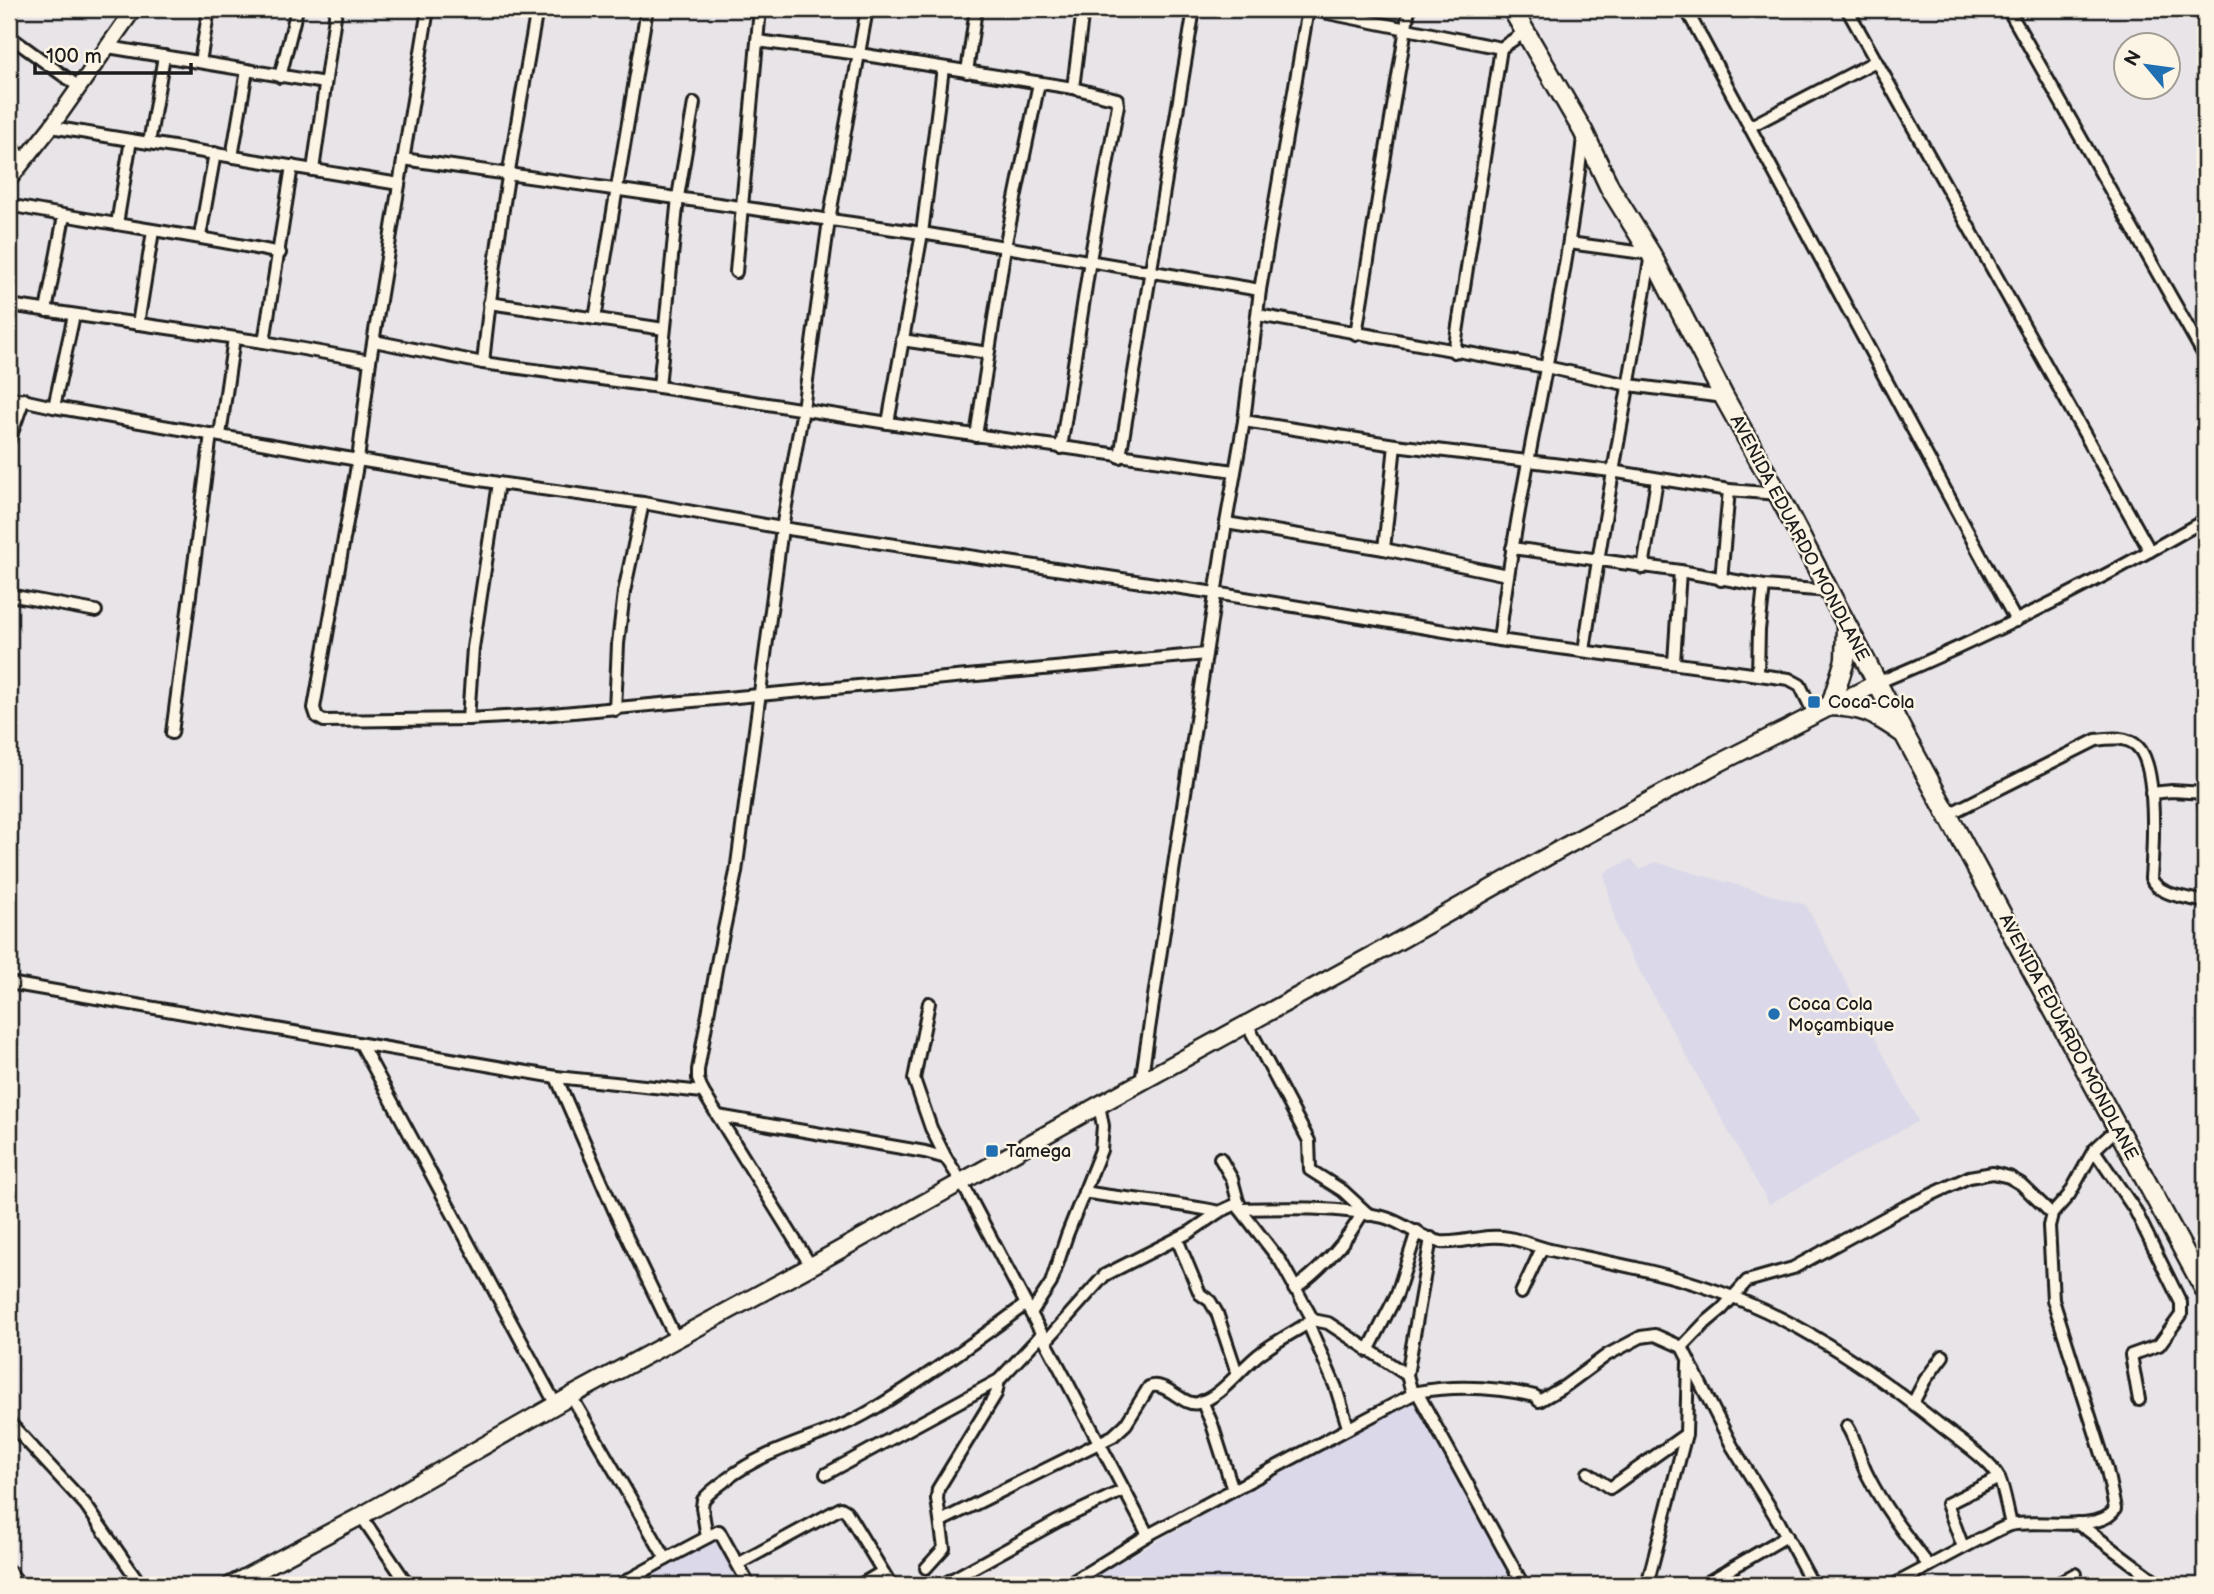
<svg xmlns="http://www.w3.org/2000/svg" width="2214" height="1594" viewBox="0 0 2214 1594" font-family="'Balsamiq Sans',sans-serif">
	<style>
		.built { fill: #dad8e9 }
		.lines { fill: none; stroke-linecap: round; stroke-linejoin: round }
		.minor-casing { stroke: #1c1c1c; stroke-width: 16 }
		.tertiary-casing { stroke: #1c1c1c; stroke-width: 19 }
		.secondary-casing { stroke: #1c1c1c; stroke-width: 21 }
		.primary-casing { stroke: #1c1c1c; stroke-width: 23 }
		.minor { stroke: #fcf5e5; stroke-width: 10 }
		.tertiary { stroke: #fcf5e5; stroke-width: 14 }
		.secondary { stroke: #fcf5e5; stroke-width: 16 }
		.primary { stroke: #fcf5e5; stroke-width: 18 }
		.poi-dot { fill: #1f6fb2; stroke: #fcf5e5; stroke-width: 2.5 }
		.labels { text-anchor: middle; stroke-width: 5; stroke-linejoin: round; paint-order: stroke }
		.street-label { font-size: 18px; fill: #1c1c1c; stroke: #fcf5e5 }
		.poi-label { font-size: 18px; fill: #1c1c1c; stroke: #fcf5e5; text-anchor: start }
	</style>
	<rect width="100%" height="100%" fill="#e8e4e7"/>
	<filter id="ink" filterUnits="userSpaceOnUse"><feTurbulence type="fractalNoise" baseFrequency=".0143" numOctaves="2"/><feDisplacementMap in="SourceGraphic" scale="14" xChannelSelector="R" yChannelSelector="G"/><feConvolveMatrix kernelMatrix="1 2 1 2 8 2 1 2 1" color-interpolation-filters="sRGB"/></filter>
	<g filter="url(#ink)">
		<g class="built">
			<polygon points="1632,859 1640,870 1655,862 1806,905 1918,1121 1769,1204 1618,932 1604,873"/>
			<polygon points="1420,1392 1525,1585 1078,1585 1142,1550"/>
			<polygon points="723,1530 755,1585 626,1585"/>
		</g>
		<g class="lines">
			<defs>
				<g id="minor">
					<polyline points="428,9 370,361 358,460 314,708 317,717 324,721 468,719 541,715 1206,654"/>
					<polyline points="1308,9 1501,48 1525,32"/>
					<polyline points="1686,9 2016,621"/>
					<polyline points="1847,9 2150,551"/>
					<polyline points="2008,9 2205,357"/>
					<polyline points="9,15 14,9"/>
					<polyline points="9,36 79,87"/>
					<polyline points="757,41 859,54 1073,88 1117,99 1118,105 1090,260 1061,448"/>
					<polyline points="108,47 325,83"/>
					<polyline points="200,62 209,9"/>
					<polyline points="967,72 976,9"/>
					<polyline points="280,77 297,9"/>
					<polyline points="1073,88 1083,9"/>
					<polyline points="51,127 399,184"/>
					<polyline points="1749,127 1876,61"/>
					<polyline points="149,143 164,56"/>
					<polyline points="9,147 25,159"/>
					<polyline points="232,157 247,70"/>
					<polyline points="403,159 922,233 1260,290"/>
					<polyline points="313,170 336,9"/>
					<path d="M 9,205 C 99,223 190,234 280,253"/>
					<polyline points="117,224 131,140"/>
					<polyline points="200,236 215,153"/>
					<path d="M 1569,243 L 1651,254 C 1629,387 1603,518 1584,651"/>
					<polyline points="736,272 760,9"/>
					<polyline points="489,303 664,329"/>
					<polyline points="9,305 264,342 370,361"/>
					<polyline points="46,311 64,216"/>
					<polyline points="1258,315 1546,367 1629,385 1724,397"/>
					<polyline points="595,319 647,9"/>
					<polyline points="138,324 153,231"/>
					<polyline points="1356,334 1409,9"/>
					<polyline points="902,340 988,353"/>
					<polyline points="374,341 483,363 659,387 888,423 1234,471"/>
					<polyline points="264,342 292,166"/>
					<polyline points="1454,352 1501,48"/>
					<path d="M 483,363 C 495,244 516,127 537,9"/>
					<polyline points="659,387 678,197 694,103"/>
					<polyline points="9,397 54,407 358,460 498,483 643,503 782,528 1215,593 1499,640 1789,679 1800,685 1814,714"/>
					<polyline points="54,407 74,315"/>
					<polyline points="1244,421 1395,445 1611,471 1729,490 1778,494"/>
					<polyline points="888,423 922,233 943,68"/>
					<polyline points="220,435 234,338"/>
					<polyline points="976,436 1005,247 1039,83"/>
					<polyline points="9,441 24,399"/>
					<polyline points="1120,457 1194,9"/>
					<polyline points="1226,523 1384,549 1507,575"/>
					<polyline points="1512,548 1680,571 1764,586 1830,591"/>
					<polyline points="1384,549 1395,445"/>
					<polyline points="1643,568 1657,479"/>
					<polyline points="1721,580 1729,490"/>
					<polyline points="9,595 96,611"/>
					<path d="M 1499,640 C 1520,471 1565,306 1583,137"/>
					<polyline points="1674,662 1680,571"/>
					<polyline points="1758,674 1759,630 1764,586"/>
					<path d="M 1877,683 C 1990,636 2099,581 2205,520"/>
					<polyline points="615,710 618,644 624,592 643,503"/>
					<polyline points="468,719 473,648 498,483"/>
					<polyline points="172,733 211,434"/>
					<polyline points="2202,792 2205,809"/>
					<polyline points="2151,793 2172,791 2205,793"/>
					<path d="M 1949,814 L 2096,740 C 2110,738 2128,736 2138,747 C 2158,767 2153,850 2151,878 C 2158,896 2188,897 2205,902"/>
					<polyline points="9,983 556,1077 703,1092"/>
					<polyline points="929,1003 914,1079 931,1128 946,1158"/>
					<polyline points="1247,1024 1309,1141 1310,1170 1343,1191 1369,1215"/>
					<polyline points="361,1044 556,1405"/>
					<polyline points="556,1077 614,1210 676,1339"/>
					<polyline points="1141,1082 1226,523 1244,421 1260,290 1308,9"/>
					<polyline points="718,1116 925,1152 946,1158 961,1181 1148,1535"/>
					<polyline points="2094,1150 2135,1210 2181,1303 2181,1315 2159,1345 2131,1355 2139,1400"/>
					<polyline points="1220,1158 1232,1179 1240,1209 1281,1262 1313,1320"/>
					<path d="M 1084,1192 C 1129,1200 1175,1202 1219,1212"/>
					<path d="M 1240,1209 C 1288,1208 1336,1206 1383,1217 C 1403,1222 1421,1239 1441,1242 C 1464,1244 1484,1233 1509,1238 C 1525,1241 1539,1248 1555,1251 C 1603,1261 1652,1270 1699,1285 C 1789,1313 1868,1367 1940,1425 C 1957,1439 1990,1460 1999,1478 C 2005,1492 2007,1510 2011,1524"/>
					<polyline points="1177,1239 1200,1294 1210,1301 1217,1313 1237,1373"/>
					<polyline points="811,1266 703,1092 698,1079 698,1070 718,958 736,872 782,528 803,409 829,220 867,9"/>
					<path d="M 1294,1289 C 1323,1268 1344,1245 1362,1214"/>
					<polyline points="1521,1293 1542,1248"/>
					<polyline points="1031,1313 1051,1283 1067,1235 1101,1150 1103,1126 1099,1105"/>
					<polyline points="1308,1323 1336,1388 1348,1427"/>
					<polyline points="1046,1341 1105,1275 1190,1232 1219,1212 1239,1203"/>
					<polyline points="1682,1347 1704,1324 1722,1309 1747,1281 1793,1268 1903,1208 1969,1177 1993,1173 2009,1177 2021,1184 2052,1214"/>
					<polyline points="1368,1351 1397,1294 1417,1231"/>
					<path d="M 1417,1392 C 1456,1385 1496,1387 1535,1396"/>
					<polyline points="1412,1393 1407,1375 1431,1238"/>
					<polyline points="571,1396 666,1559 619,1585"/>
					<polyline points="1202,1401 1212,1424 1233,1490"/>
					<polyline points="1539,1401 1565,1386 1607,1355 1641,1337 1655,1335 1682,1347 1732,1446 1779,1522 1813,1585"/>
					<polyline points="1913,1403 1925,1380 1943,1356"/>
					<polyline points="9,1422 85,1504 141,1585"/>
					<path d="M 1847,1426 C 1857,1441 1859,1460 1868,1476 C 1884,1508 1907,1537 1929,1566"/>
					<polyline points="1588,1473 1610,1488 1686,1434"/>
					<polyline points="826,1474 999,1380 1042,1334"/>
					<polyline points="361,1516 408,1585"/>
					<path d="M 941,1521 L 1113,1436 L 1126,1424 L 1149,1387 C 1166,1380 1183,1407 1198,1403 C 1222,1397 1242,1366 1262,1352 C 1278,1340 1296,1331 1313,1320 L 1328,1323 L 1407,1375"/>
					<polyline points="2078,1523 2157,1582"/>
					<path d="M 707,1537 L 702,1507 L 703,1500 C 710,1491 719,1486 727,1479 C 773,1444 824,1439 872,1410 C 924,1379 978,1340 1026,1304"/>
					<polyline points="1963,1547 1947,1504 1999,1478"/>
					<polyline points="666,1559 719,1531 749,1585"/>
					<polyline points="738,1564 841,1508 846,1511 891,1585"/>
					<polyline points="926,1568 944,1548 937,1499 938,1489 996,1394 999,1380"/>
					<polyline points="9,1571 20,1585"/>
					<polyline points="860,1585 882,1572"/>
					<polyline points="942,1585 1058,1521 1124,1490"/>
					<polyline points="1067,1585 1148,1535 1417,1392 1523,1585"/>
					<polyline points="1647,1585 1686,1434 1688,1363"/>
					<polyline points="1703,1585 1787,1536"/>
					<path d="M 1893,1585 C 1922,1570 1951,1554 1980,1539 C 1990,1535 2000,1528 2010,1525 C 2034,1518 2101,1534 2115,1509 L 2107,1470 L 2053,1300 L 2049,1226 L 2052,1214 L 2069,1195 L 2094,1150 L 2110,1135 L 2119,1130"/>
					<polyline points="2055,1585 2075,1574"/>
				</g>
				<polyline id="tertiary" points="9,180 51,127 134,9"/>
				<polyline id="secondary" points="231,1585 361,1516 571,1396 811,1266 1099,1105 1404,938 1564,847 1717,764 1877,683"/>
				<g id="primary">
					<polyline points="1512,9 1583,131 1610,188 1651,254 1724,397 1778,494 1904,734 2205,1290"/>
					<polyline points="1831,705 1845,660 1846,626"/>
					<path d="M 1828,706 C 1863,707 1872,712 1901,732"/>
				</g>
			</defs>
			<use href="#minor" class="minor-casing"/>
			<use href="#tertiary" class="tertiary-casing"/>
			<use href="#secondary" class="secondary-casing"/>
			<use href="#primary" class="primary-casing"/>
			<use href="#minor" class="minor"/>
			<use href="#tertiary" class="tertiary"/>
			<use href="#secondary" class="secondary"/>
			<use href="#primary" class="primary"/>
		</g>
	</g>
	<g class="poi-dot">
		<rect x="1807" y="695" width="14" height="14" rx="3.5"/>
		<circle cx="1774" cy="1014" r="7"/>
		<rect x="985" y="1144" width="14" height="14" rx="3.5"/>
	</g>
	<g class="labels">
		<g class="street-label">
			<text transform="translate(1800 538) rotate(62)" y="6">AVENIDA EDUARDO MONDLANE</text>
			<text transform="translate(2069 1037) rotate(62)" y="6">AVENIDA EDUARDO MONDLANE</text>
		</g>
		<g class="poi-label">
			<text x="1828" y="708">Coca-Cola</text>
			<text x="1788" y="1010">Coca Cola<tspan x="1788" dy="21">Moçambique</tspan></text>
			<text x="1006" y="1157">Tamega</text>
		</g>
	</g>
	<rect width="2214" height="1594" fill="none" stroke="#fcf5e5" stroke-width="35"/>
	<rect x="18" y="18" width="2179" height="1559" fill="none" stroke="#1c1c1c" stroke-width="2.5" filter="url(#ink)"/>
	<g transform="translate(2147 66) rotate(299)"><circle r="33" fill="#fcf5e5" stroke="#a29e95" stroke-width="2"/>
	<path d="M0-5L12 26L0 18L-12 26Z" fill="#1f6fb2"/>
	<text y="-10" font-size="19" font-weight="bold" text-anchor="middle" fill="#1c1c1c">N</text>
	</g>
	<path d="M35 63v10h156v-10" fill="none" stroke="#1c1c1c" stroke-width="3.5"/>
	<text x="46" y="63" font-size="21" fill="#1c1c1c" stroke="#fcf5e5" stroke-width="5" paint-order="stroke">100 m</text>
</svg>
